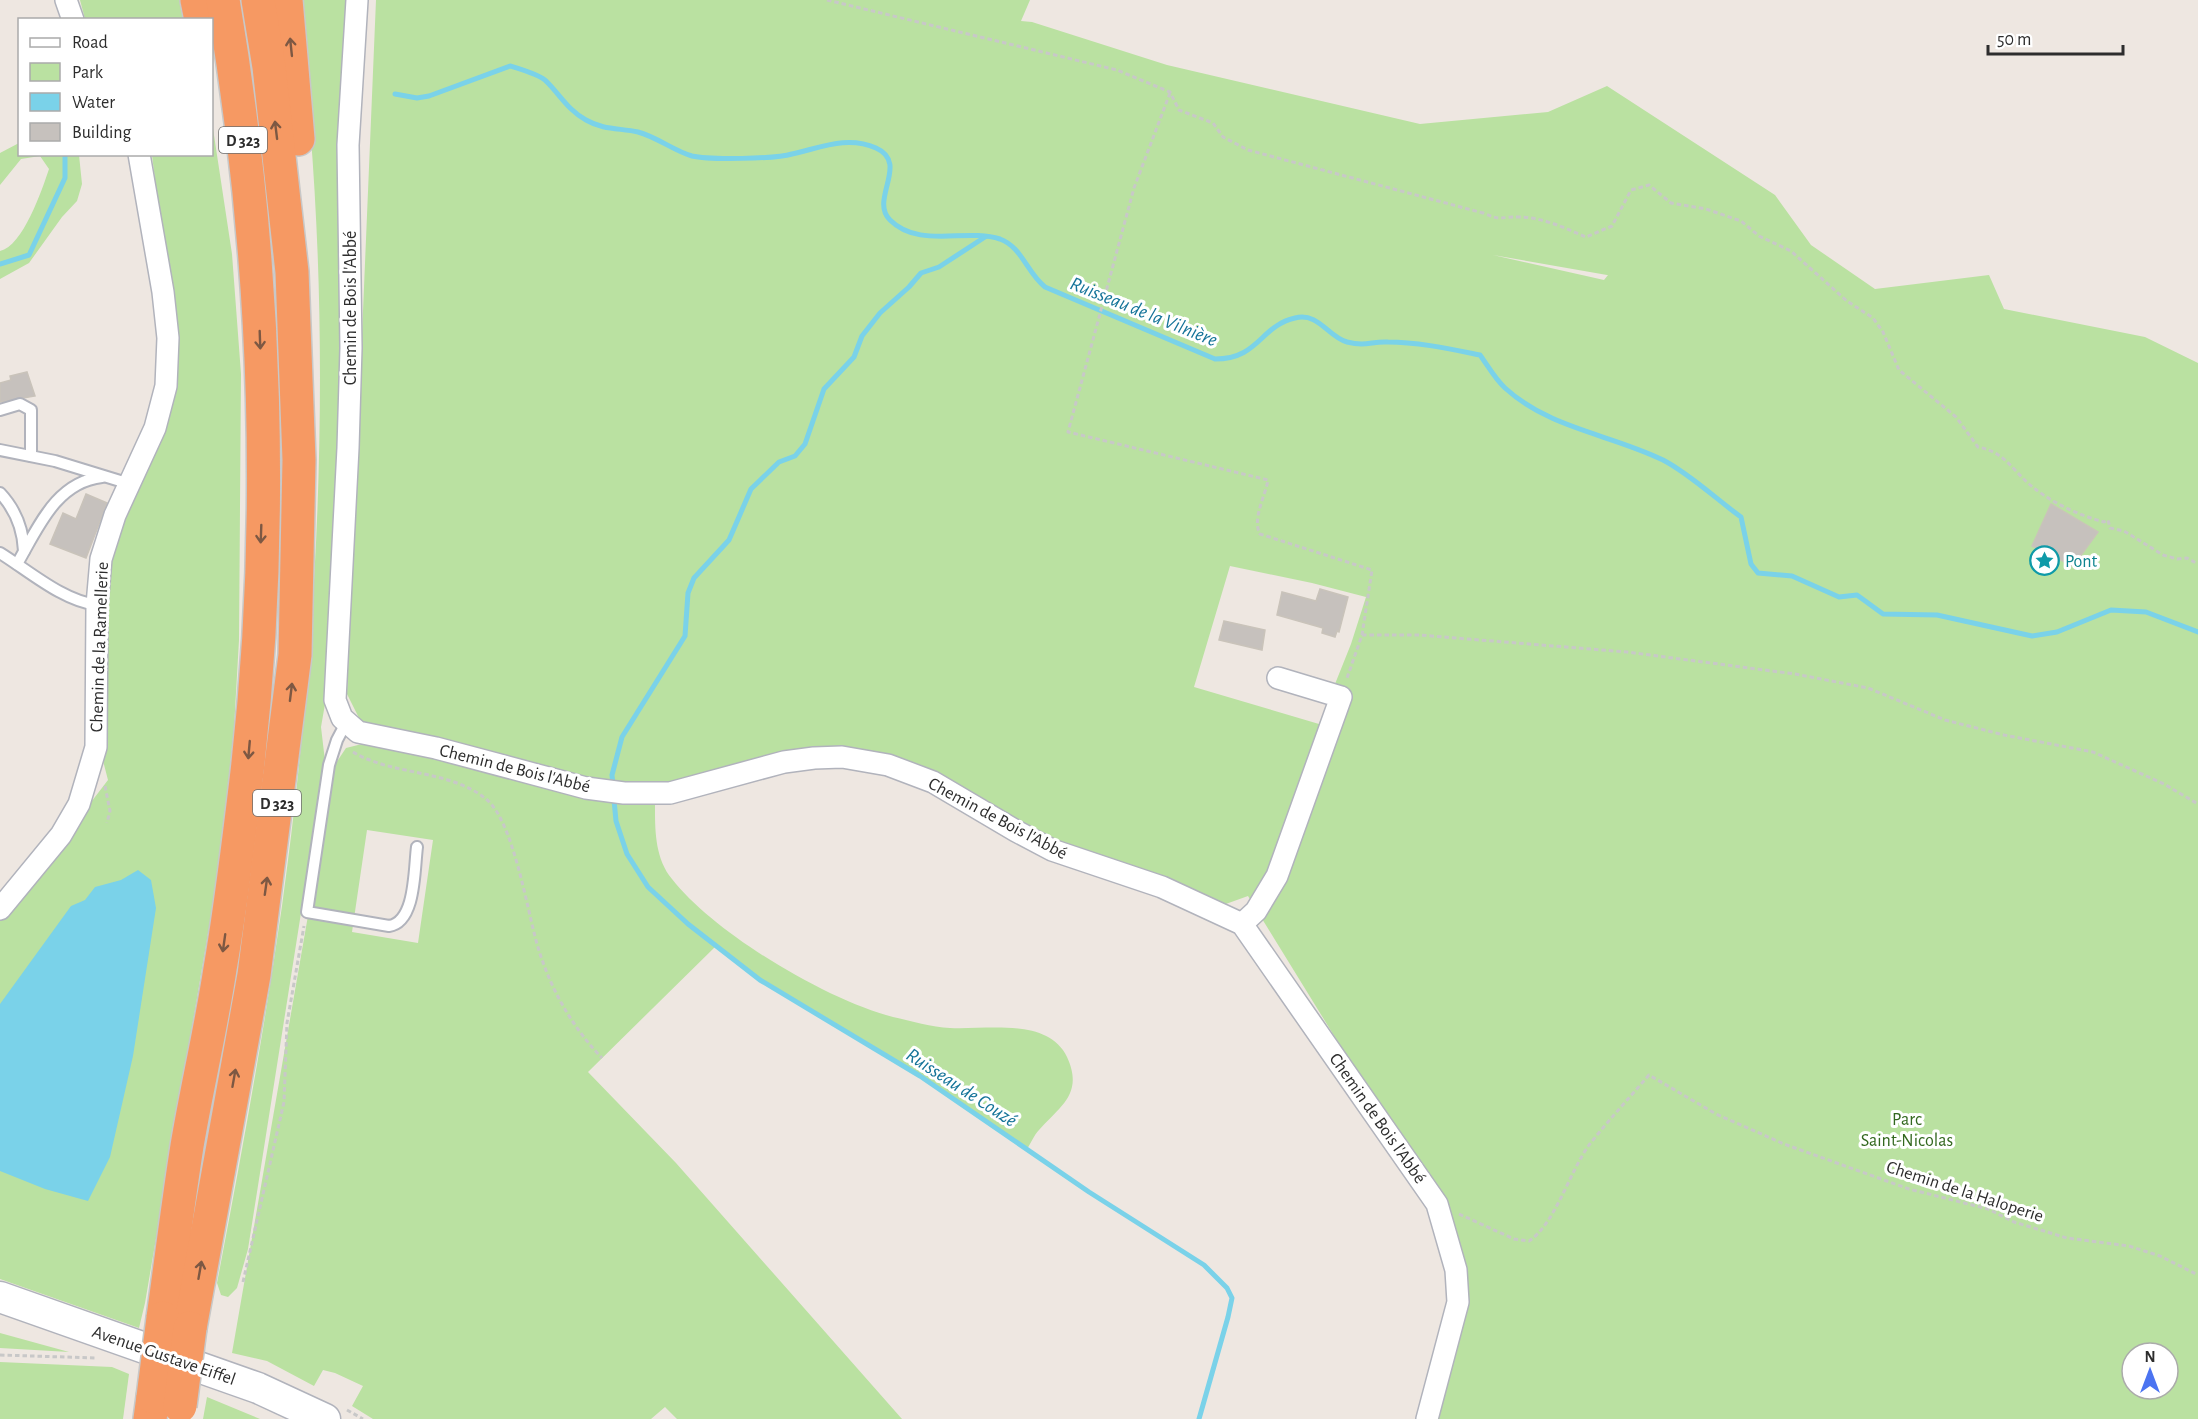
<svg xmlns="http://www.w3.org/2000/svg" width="2198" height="1419" viewBox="0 0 2198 1419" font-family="'Alegreya Sans',sans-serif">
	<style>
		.green { fill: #bae1a1; fill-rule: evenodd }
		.water { fill: #7ad2e9 }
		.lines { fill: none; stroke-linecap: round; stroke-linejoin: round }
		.stream { stroke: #7ad2e9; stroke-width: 5 }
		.building { fill: #c6c1bd; stroke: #c9c3ba; stroke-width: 1.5 }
		.lane-casing { stroke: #b1b3bc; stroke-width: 14 }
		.street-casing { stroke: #b1b3bc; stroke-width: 24 }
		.secondary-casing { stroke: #b1b3bc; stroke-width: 33 }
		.highway-casing { stroke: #c8c8c8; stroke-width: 36 }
		.path { stroke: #c8c8c8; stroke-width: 3; stroke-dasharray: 4.5 3; stroke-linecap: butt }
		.lane { stroke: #fff; stroke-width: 10 }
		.street { stroke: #fff; stroke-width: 21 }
		.secondary { stroke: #fff; stroke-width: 30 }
		.highway { stroke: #f69963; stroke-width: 33 }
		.highway-bridge-casing { stroke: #c8c8c8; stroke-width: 36; stroke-linecap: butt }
		.highway-bridge { stroke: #f69963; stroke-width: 33 }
		.oneway { stroke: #7d5843 }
		.labels { text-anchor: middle; stroke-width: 6; stroke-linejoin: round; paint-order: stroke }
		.shield { fill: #fff; stroke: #6c6c6c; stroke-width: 1.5 }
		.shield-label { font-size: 16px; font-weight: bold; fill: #2d2d2d }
		.street-label { font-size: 18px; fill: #2d2d2d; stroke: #fff }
		.culture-label { font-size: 18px; fill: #0d838f; stroke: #fff; text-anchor: start }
		.park-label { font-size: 18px; fill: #33681f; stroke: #fff }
		.water-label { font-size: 20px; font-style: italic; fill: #157499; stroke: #fff }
	</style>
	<rect width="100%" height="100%" fill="#eee7e1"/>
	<g class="green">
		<polygon points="80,0 185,0 189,19 85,19"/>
		<path d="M 297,0 L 351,0 L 344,318 L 329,681 L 321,727 L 325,761 L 248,1249 L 237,1288 L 228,1297 L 221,1295 L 217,1283 C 241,1158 264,1032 282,906 C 323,607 335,300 297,0 Z"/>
		<path d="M 376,0 L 1030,0 L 1021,21 L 1032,22 L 1167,65 L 1420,124 L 1548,112 L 1607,86 L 1775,195 L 1811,245 L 1875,289 L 1989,275 L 2004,309 L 2145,337 L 2198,363 L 2198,1419 L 1433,1419 L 1463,1277 L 1373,1099 L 1248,896 L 1223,905 L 1043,838 L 891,759 L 690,783 L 605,783 L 363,726 L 347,694 ZM 1493,255 L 1607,275 L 1608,275 L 1604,280 ZM 1230,566 L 1312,583 L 1366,597 L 1351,644 L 1319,724 L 1194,687 ZM 2132,1353 L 2168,1353 L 2168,1389 L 2132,1389 Z"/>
		<path d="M 212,122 L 232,254 L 241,374 L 239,640 L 234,728 L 220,863 L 145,1303 L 139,1328 L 0,1279 L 0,921 L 108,780 L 101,753 L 105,624 C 112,605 106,585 108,564 L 174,334 L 152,155 L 212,154 Z"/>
		<path d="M 19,143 L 20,154 L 79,155 L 82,184 L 77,201 L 62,217 L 29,263 L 0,279 L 0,251 C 23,246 42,190 49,169 L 40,156 L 21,159 L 0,185 L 0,153 Z"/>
		<path d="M 366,743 L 585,795 L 655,801 C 655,827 654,857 672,879 C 714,933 826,1000 893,1017 C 911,1021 932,1027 950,1028 C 986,1030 1048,1017 1067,1057 C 1084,1094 1060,1106 1039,1130 C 1034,1135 1031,1143 1027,1149 L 920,1076 L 760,980 L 716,946 L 588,1072 L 676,1163 L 902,1419 L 677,1419 L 665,1407 L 651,1419 L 373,1419 L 352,1406 L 363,1386 L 335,1373 L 323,1370 L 314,1386 L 267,1361 L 232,1353 L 334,766 L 346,748 ZM 367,830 L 433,840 L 418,943 L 352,932 Z"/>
		<polygon points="0,1333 69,1352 0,1348"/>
		<polygon points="0,1362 112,1367 129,1374 123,1419 0,1419"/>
		<polygon points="207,1397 260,1419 203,1419"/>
	</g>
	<polygon class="water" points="138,870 151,880 156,908 133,1056 110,1157 88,1201 45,1189 0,1171 0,1004 71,906 85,900 95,887 121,880"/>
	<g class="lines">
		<g class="stream">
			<path d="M 395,94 L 417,98 L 429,96 L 510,66 C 520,69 541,75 547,82 C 560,95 569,111 586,120 C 603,130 620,128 638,132 C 657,137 674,151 692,156 C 709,160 775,159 792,154 C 820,148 847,135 876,148 C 910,163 869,200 890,220 C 919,249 965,228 1000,239 C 1022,247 1027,273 1045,287 L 1215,359 C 1259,359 1260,326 1295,318 C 1319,312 1328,337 1347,342 C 1367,347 1371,341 1388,342 C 1418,342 1450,349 1480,355 C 1488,366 1495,379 1505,388 C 1550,429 1610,434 1663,460 C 1690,474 1716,499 1741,517 L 1751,564 L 1758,573 L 1792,576 L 1839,597 L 1857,595 L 1883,614 L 1937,615 L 2032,636 L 2057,632 L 2111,610 L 2146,612 L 2198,632"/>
			<polyline points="0,264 29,255 65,178 65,154"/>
			<polyline points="613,785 612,775 622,737 685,636 688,593 694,578 729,540 751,489 779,462 795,456 805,444 824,389 854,357 862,336 880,313 909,287 921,273 939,267 985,237"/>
			<polyline points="614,800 616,821 627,854 648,887 688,924 760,980 920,1076 1089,1192 1204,1265 1227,1288 1232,1298 1228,1317 1199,1419"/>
		</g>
	</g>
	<g class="building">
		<polygon points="27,372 35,396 0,402 0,383 11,380 10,376"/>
		<polygon points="86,494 107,503 86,558 50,544 63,513 76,519"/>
		<polygon points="2051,504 2098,532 2073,566 2032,546"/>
		<polygon points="1320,589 1348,597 1339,632 1337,631 1335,637 1322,633 1323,628 1277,615 1282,592 1316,601"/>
		<polygon points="1224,621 1265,630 1262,650 1219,640"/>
	</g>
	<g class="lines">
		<defs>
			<g id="lane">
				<polyline points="0,410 20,404 31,410 31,456"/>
				<polyline points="0,450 55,461 130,484"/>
				<path d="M 0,493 C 16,510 23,528 24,551"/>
				<path d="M 0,553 C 29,571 63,601 97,605"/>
				<path d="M 17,564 C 38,528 56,482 102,477"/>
				<path d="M 346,723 L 337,740 L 329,765 L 307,912 L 389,926 C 416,922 414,869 417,847"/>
			</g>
			<g id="street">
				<polyline points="66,0 73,20"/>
				<polyline points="357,0 348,145 351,348 348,448 335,700 342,718 358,732 436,748 586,788 624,793 670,793 784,762 814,758 842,757 888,765 933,782 1016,831 1052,850 1162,887 1242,924 1437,1204 1456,1270 1458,1302 1427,1419"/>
				<polyline points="0,909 61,835 79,804 96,747 97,605 101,559 115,515 155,428 166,386 168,338 163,292 139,154"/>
				<polyline points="1242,924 1256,911 1277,876 1341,697 1278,678"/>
			</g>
			<polyline id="secondary" points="0,1297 258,1388 325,1419"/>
			<g id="highway">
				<polyline points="197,0 201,20"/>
				<polyline points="286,0 298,139"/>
				<path d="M 163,1318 C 171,1260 178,1203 187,1146 C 197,1087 211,1028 220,969 C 230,912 237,854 244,797 C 277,534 267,261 223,0"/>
				<polyline points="190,1328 254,975 295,655 299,460 292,272 269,67 258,0"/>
				<polyline points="150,1419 153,1397"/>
			</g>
		</defs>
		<use href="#lane" class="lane-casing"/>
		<use href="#street" class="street-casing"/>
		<use href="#secondary" class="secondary-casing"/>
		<use href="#highway" class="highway-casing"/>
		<g class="path">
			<path d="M 827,0 L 1117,70 L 1170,92 L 1179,110 L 1213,123 L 1223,137 L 1248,150 L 1483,213 C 1504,222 1499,216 1519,217 C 1542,217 1565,228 1586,237 L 1612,226 L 1631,190 L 1649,185 L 1671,203 L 1706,209 L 1741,221 L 1759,236 L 1791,251 L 1847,301 L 1873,318 L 1883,332 L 1899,370 L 1956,417 L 1978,447 C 2004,452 2011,468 2029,484 C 2050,502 2078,515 2104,522 L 2108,520 L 2110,528 L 2124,531 L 2163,555 L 2177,559 L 2187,558 L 2198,564"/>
			<path d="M 1170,93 L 1134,188 L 1068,432 L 1268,480 C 1265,497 1252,519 1260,534 L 1372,570 L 1362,635 L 1347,678"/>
			<polyline points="1362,635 1419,635 1627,652 1795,674 1868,688 1945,720 2004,735 2093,752 2164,784 2198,804"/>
			<path d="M 353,752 C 393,776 449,769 486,799 C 513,820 527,909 537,944 C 549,986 571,1026 602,1058"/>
			<polyline points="105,786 110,811 107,823"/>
			<path d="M 1459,1214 L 1514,1239 L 1529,1241 C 1555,1224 1569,1173 1589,1145 C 1608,1121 1629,1098 1649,1075 L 1716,1114 L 1784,1144 L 1909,1189 L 1988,1209 L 2014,1222 L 2067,1238 L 2129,1246 L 2160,1256 L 2198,1275"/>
			<polyline points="243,1282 284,1102 287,1023 304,926"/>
			<polyline points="0,1355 96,1358"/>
			<polyline points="347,1410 363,1419"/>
		</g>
		<use href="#lane" class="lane"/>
		<use href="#street" class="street"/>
		<use href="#secondary" class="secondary"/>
		<use href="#highway" class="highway"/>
		<defs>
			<g id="highway-bridge">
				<polyline points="153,1397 163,1318"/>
				<polyline points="180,1406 190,1328"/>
			</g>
		</defs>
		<use href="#highway-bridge" class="highway-bridge-casing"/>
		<use href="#highway-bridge" class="highway-bridge"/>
	</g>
	<defs><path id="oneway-shaft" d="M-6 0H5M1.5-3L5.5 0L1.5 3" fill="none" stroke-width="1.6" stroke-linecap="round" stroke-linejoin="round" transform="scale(1.5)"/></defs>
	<g class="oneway">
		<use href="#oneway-shaft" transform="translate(291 47) rotate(-96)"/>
		<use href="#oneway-shaft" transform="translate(276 130) rotate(-97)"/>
		<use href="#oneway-shaft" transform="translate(260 340) rotate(88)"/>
		<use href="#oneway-shaft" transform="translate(261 534) rotate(92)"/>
		<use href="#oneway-shaft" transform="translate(291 692) rotate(-83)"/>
		<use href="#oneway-shaft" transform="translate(249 750) rotate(95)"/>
		<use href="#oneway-shaft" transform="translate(266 886) rotate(-82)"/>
		<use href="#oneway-shaft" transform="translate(224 943) rotate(98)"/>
		<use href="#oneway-shaft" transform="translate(234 1078) rotate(-80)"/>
		<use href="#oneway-shaft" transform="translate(200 1270) rotate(-80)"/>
	</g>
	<defs>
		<symbol id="sight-ring" viewBox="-11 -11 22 22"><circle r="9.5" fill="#fff" stroke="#0f9aa8" stroke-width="1.5"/><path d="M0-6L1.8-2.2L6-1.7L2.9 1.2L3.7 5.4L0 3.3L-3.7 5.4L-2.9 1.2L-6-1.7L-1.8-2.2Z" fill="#0f9aa8"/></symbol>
	</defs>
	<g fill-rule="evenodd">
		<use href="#sight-ring" x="2028" y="544" width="33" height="33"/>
	</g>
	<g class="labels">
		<g class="shield">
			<rect x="219" y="127" width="48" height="26" rx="4.5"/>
			<rect x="253" y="790" width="48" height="26" rx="4.5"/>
		</g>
		<g class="shield-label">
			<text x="243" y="146">D 323</text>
			<text x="277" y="809">D 323</text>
		</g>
		<g class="street-label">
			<text transform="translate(350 308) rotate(-90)" y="6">Chemin de Bois l'Abbé</text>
			<text transform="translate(99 647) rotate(-88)" y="6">Chemin de la Ramellerie</text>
			<text transform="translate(515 768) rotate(14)" y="6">Chemin de Bois l'Abbé</text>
			<text transform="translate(998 818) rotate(28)" y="6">Chemin de Bois l'Abbé</text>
			<text transform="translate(1378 1118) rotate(55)" y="6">Chemin de Bois l'Abbé</text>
			<text transform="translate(1965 1191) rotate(18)" y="6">Chemin de la Haloperie</text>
			<text transform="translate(164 1355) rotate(19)" y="6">Avenue Gustave Eiffel</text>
		</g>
		<g class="culture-label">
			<text x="2065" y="567">Pont</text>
		</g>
		<g class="park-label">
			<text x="1907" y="1125">Parc<tspan x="1907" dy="21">Saint-Nicolas</tspan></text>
		</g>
		<g class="water-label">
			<text transform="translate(1144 311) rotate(22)" y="7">Ruisseau de la Vilnière</text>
			<text transform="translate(962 1087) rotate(33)" y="7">Ruisseau de Couzé</text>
		</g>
	</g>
	<rect x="18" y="18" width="195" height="138" fill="#ffffff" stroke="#ababab" stroke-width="1.5"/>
	<rect x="30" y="38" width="30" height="9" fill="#ffffff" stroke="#ababab" stroke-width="1.5"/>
	<text x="72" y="48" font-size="18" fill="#2d2d2d">Road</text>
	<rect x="30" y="63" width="30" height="18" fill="#bae1a1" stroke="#ababab" stroke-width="1.5"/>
	<text x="72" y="78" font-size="18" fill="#2d2d2d">Park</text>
	<rect x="30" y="93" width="30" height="18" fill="#7ad2e9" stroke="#ababab" stroke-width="1.5"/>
	<text x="72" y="108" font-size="18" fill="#2d2d2d">Water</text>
	<rect x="30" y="123" width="30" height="18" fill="#c6c1bd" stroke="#ababab" stroke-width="1.5"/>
	<text x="72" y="138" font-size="18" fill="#2d2d2d">Building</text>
	<g transform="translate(2150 1371)"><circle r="28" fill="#ffffff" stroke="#ababab" stroke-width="1.5"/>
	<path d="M0-4.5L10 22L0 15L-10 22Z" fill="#4b74f1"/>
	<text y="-9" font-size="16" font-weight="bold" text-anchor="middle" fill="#2d2d2d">N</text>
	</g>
	<path d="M1988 45v9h135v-9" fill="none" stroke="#2d2d2d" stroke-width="3"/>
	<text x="1997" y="45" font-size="18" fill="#2d2d2d" stroke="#ffffff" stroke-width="4.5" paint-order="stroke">50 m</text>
</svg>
